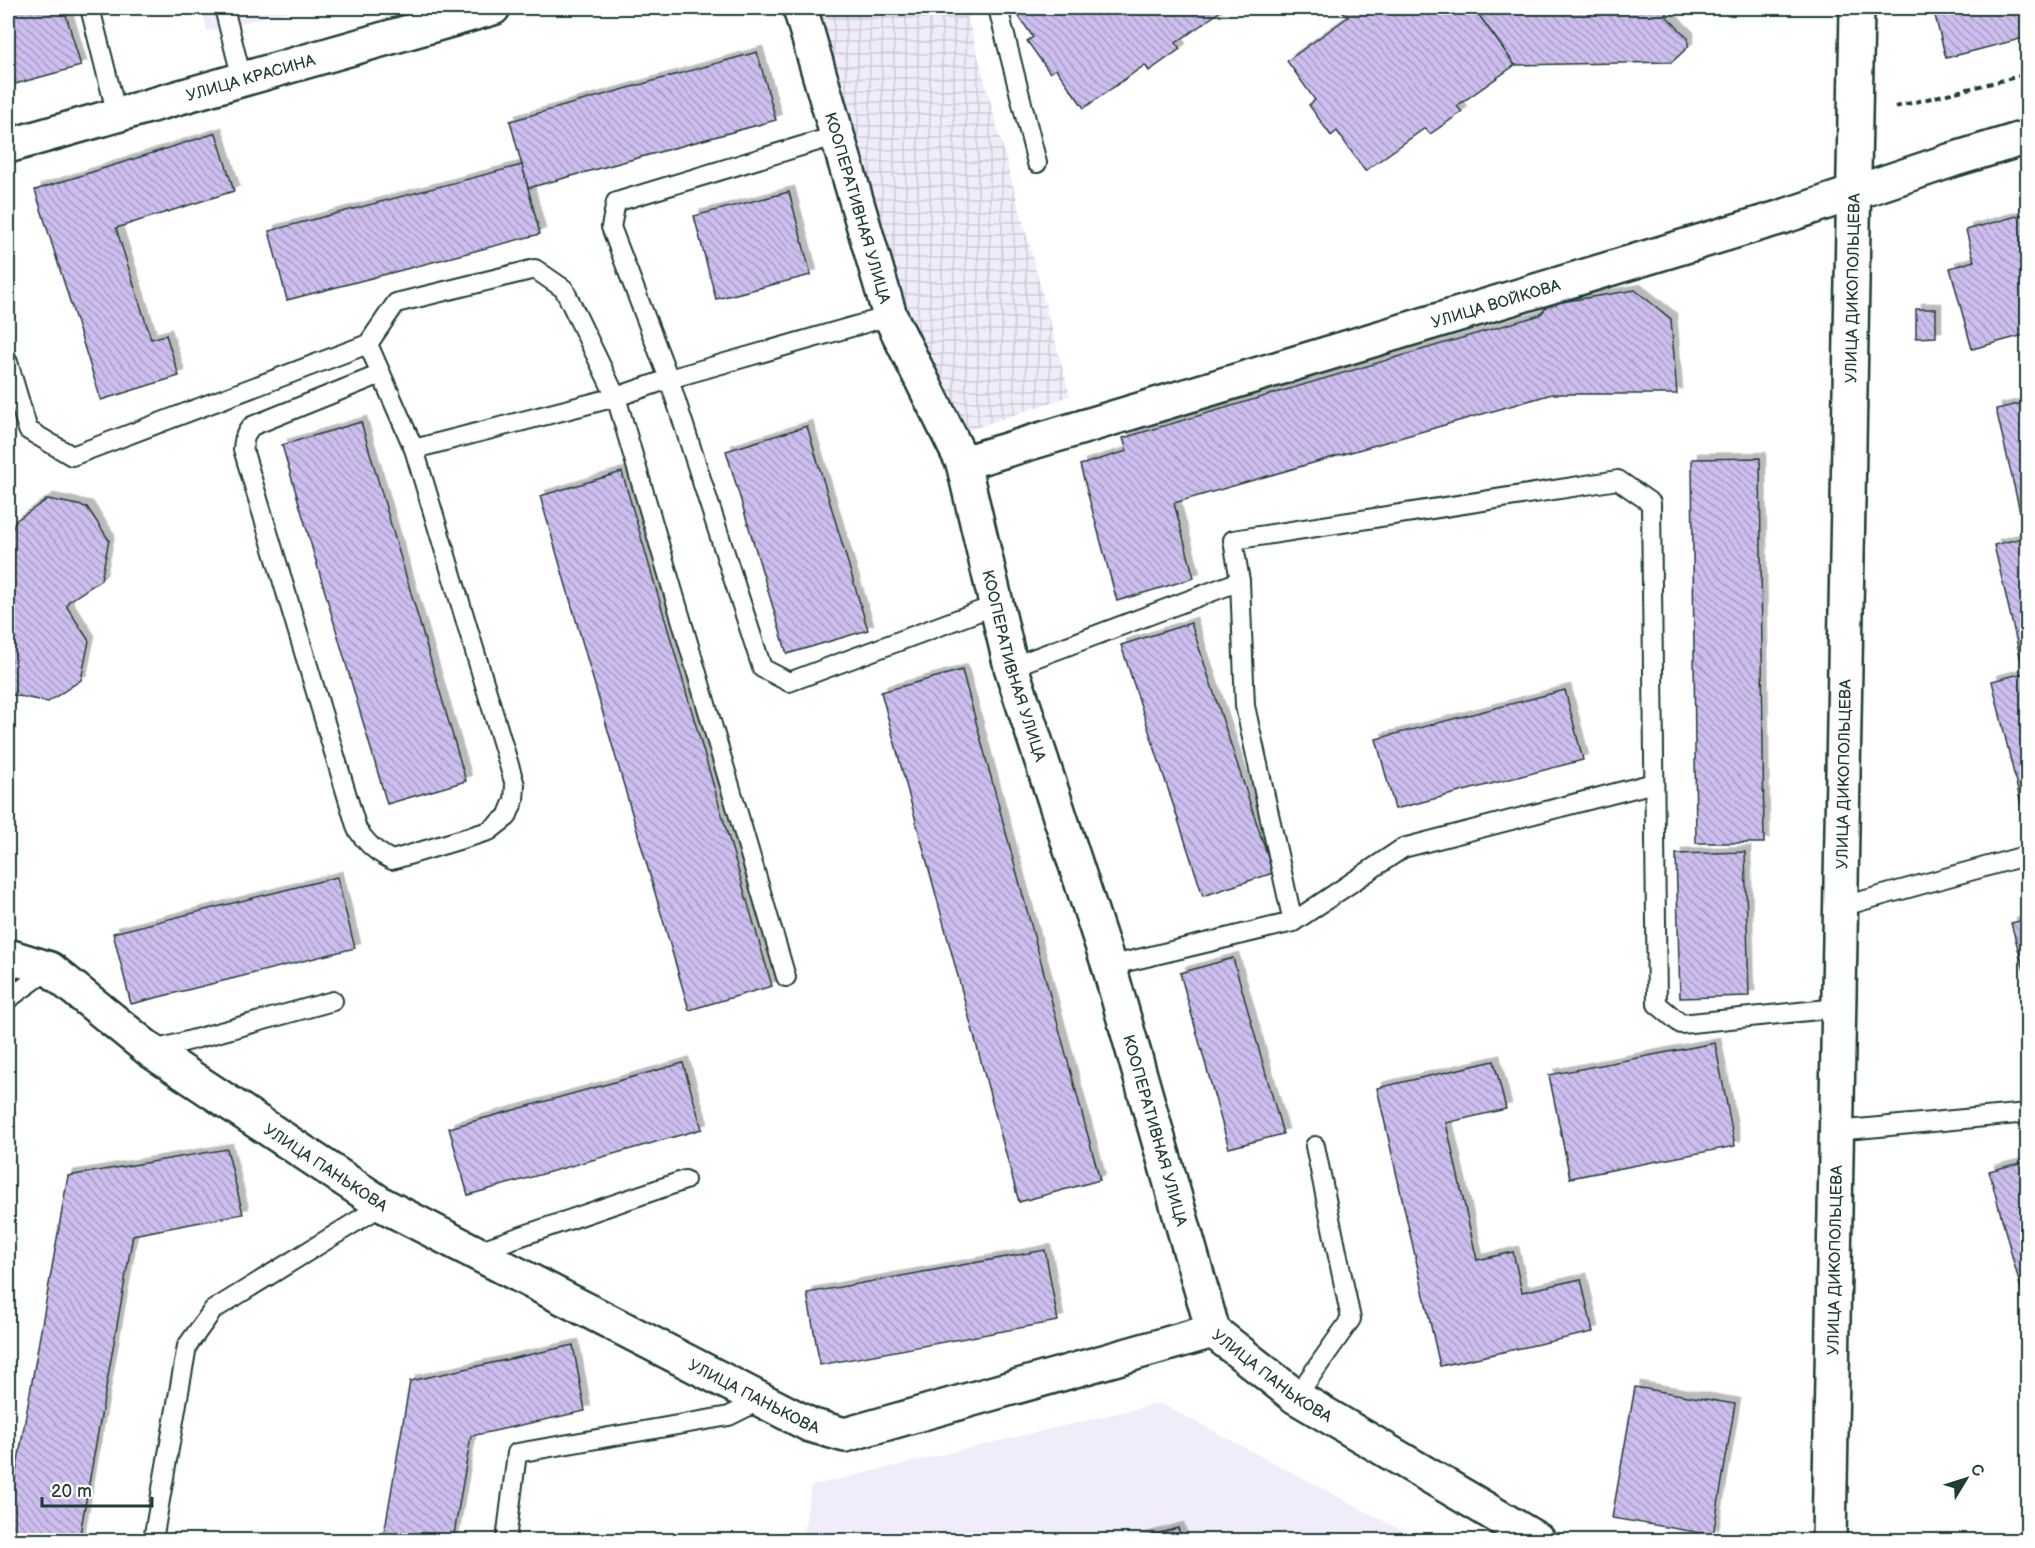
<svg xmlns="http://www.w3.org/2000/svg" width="2035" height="1548" viewBox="0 0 2035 1548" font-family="'Balsamiq Sans',sans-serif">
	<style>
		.built { fill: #f0ecfa }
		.industrial { fill: url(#industrial-grid) }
		.building { fill: url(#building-back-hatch); stroke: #1f3d34; stroke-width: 1.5; filter: url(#shadow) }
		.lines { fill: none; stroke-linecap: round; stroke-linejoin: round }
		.service-casing { stroke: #1f3d34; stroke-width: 22 }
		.minor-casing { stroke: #1f3d34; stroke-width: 38 }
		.secondary-casing { stroke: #1f3d34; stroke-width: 38 }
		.path { stroke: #1f3d34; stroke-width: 4; stroke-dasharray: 6 4.5; stroke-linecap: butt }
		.service { stroke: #fff; stroke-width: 18 }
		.minor { stroke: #fff; stroke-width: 33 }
		.secondary { stroke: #fff; stroke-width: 33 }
		.labels { text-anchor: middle; stroke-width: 4.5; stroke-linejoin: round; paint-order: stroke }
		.street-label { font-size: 16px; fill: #1f3d34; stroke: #fff }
	</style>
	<defs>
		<pattern id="industrial-grid" width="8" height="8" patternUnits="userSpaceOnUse" patternTransform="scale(1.5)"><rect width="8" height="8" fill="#f0ecfa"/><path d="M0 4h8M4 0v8" fill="none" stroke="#cdcbd7"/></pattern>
		<pattern id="building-back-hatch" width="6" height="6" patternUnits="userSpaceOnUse" patternTransform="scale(1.5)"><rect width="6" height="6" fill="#cdbeef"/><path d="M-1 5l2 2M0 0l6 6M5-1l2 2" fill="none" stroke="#a69cc2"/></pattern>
		<filter id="shadow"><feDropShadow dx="5.5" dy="-5.5" stdDeviation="0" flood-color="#0004"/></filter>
	</defs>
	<rect width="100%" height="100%" fill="#fff"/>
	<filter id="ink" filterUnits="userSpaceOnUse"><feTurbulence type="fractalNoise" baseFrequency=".0167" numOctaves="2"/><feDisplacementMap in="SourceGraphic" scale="12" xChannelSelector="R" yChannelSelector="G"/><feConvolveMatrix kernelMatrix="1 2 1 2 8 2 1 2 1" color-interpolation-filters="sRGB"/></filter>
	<g filter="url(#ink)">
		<g class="built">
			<polygon points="202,8 304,8 207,31"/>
			<polygon points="1160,1403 1420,1540 803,1540 811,1486"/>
		</g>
		<polygon class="industrial" points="817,8 965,8 1070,396 963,432 903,327"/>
		<g class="building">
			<polygon points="8,8 64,8 81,66 15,84 8,59"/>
			<polygon points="1013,8 1225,8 1176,43 1180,49 1149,71 1145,65 1084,108 1056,69 1050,73 1027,41 1033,37"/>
			<polygon points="1349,8 1474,8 1515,65 1457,106 1462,112 1430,134 1425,128 1365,171 1337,131 1331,136 1309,105 1315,100 1287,61 1348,17 1343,12"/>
			<polygon points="1474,8 1666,8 1666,16 1688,38 1688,47 1672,62 1515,65"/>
			<polygon points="1933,8 2028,8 2028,37 1946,58"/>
			<polygon points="757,52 776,120 528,188 510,121"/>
			<polygon points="216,133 234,191 116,228 151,339 166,335 179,376 101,400 35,190"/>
			<polygon points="522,165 540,234 287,300 269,231"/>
			<polygon points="789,192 811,275 716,299 694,216"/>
			<polygon points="2028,213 2028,334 1972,349 1950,268 1974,261 1966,230"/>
			<polygon points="1635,290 1671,319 1677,394 1552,394 1174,503 1194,578 1117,601 1080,465 1127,451 1123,438 1540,315 1549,304"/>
			<polygon points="1916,309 1936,309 1936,337 1916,338"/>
			<polygon points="2028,402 2028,807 2022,808 1992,681 2024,673 1994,545 2026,537 1996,409"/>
			<polygon points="361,422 466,781 387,804 282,445"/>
			<polygon points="807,426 868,630 787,654 726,451"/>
			<polygon points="1760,458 1764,843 1696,843 1692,459"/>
			<polygon points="622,472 772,986 689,1010 540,496"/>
			<polygon points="48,499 87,507 109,540 101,580 68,602 67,607 89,641 81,680 48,702 9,694 8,691 8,543 15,521"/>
			<polygon points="1191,623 1273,873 1203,896 1121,645"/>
			<polygon points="962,670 1100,1180 1019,1202 881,692"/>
			<polygon points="1565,690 1583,760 1395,809 1376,739"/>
			<polygon points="1745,852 1749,996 1680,998 1676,854"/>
			<polygon points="337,877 355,948 131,1004 113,933"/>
			<polygon points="2028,919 2028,985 2011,923"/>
			<polygon points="1233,958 1283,1134 1229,1148 1180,973"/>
			<polygon points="1715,1043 1735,1146 1570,1178 1549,1075"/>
			<polygon points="1494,1061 1506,1109 1446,1123 1477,1260 1513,1252 1522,1292 1581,1279 1593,1332 1440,1366 1377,1088"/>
			<polygon points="683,1063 702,1129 468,1195 449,1128"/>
			<polygon points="227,1149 243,1214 133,1235 79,1540 8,1540 8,1518 68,1176"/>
			<polygon points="2028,1161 2028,1315 1989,1171"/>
			<polygon points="1045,1250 1058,1321 820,1365 807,1293"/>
			<polygon points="573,1345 585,1411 471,1436 453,1540 383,1540 410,1381"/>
			<polygon points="1635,1387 1735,1404 1713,1535 1612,1518"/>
			<polygon points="1178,1528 1182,1540 1134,1540"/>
		</g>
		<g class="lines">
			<defs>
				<g id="service">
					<polyline points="90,8 117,115"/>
					<polyline points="224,8 242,79"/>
					<polyline points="998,8 1037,163"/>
					<polyline points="838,135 616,202 611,227 669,379 762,668 789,682 996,605"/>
					<polyline points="368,344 396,303 535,269 564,289 616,397 786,977"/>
					<polyline points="8,362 28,430 72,456 368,344 414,449 616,397 669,379 890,316"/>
					<path d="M 381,374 L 252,426 C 245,433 244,439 243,449 L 357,829 C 367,844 376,852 392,860 L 489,831 L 507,817 L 514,800 L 515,785 L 414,449"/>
					<polyline points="1011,667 1240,581 1233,540 1618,480 1651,503 1657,1004 1681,1024 1838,1008"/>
					<polyline points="1840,907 2028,855"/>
					<polyline points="1293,922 1403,848 1654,783"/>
					<polyline points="1109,966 1293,922 1245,706 1240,581"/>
					<polyline points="8,999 50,969"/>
					<polyline points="151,1051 333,1001"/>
					<polyline points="1836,1131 2028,1113"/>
					<polyline points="475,1252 685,1180"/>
					<polyline points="1296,1397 1351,1319 1315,1146"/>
					<polyline points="153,1540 187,1346 213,1310 383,1205"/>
					<polyline points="506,1540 517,1453 729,1416 761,1400"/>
				</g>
				<g id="minor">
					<path id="s1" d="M 800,8 L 890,316 L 963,463 L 1011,667 L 1109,966 L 1213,1331"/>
					<path id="s2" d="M 8,146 L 493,8"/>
					<path id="s3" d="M 963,463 L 1782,217 L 1952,160 L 2028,137"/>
					<path id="s4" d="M 8,956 L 50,969 L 151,1051 L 383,1205 L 810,1425 L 845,1435 L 1213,1331 L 1296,1397 L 1538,1540"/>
				</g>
				<g id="secondary">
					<path id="s5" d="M 1829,1540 L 1857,8"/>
				</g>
			</defs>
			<use href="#service" class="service-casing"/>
			<use href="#minor" class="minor-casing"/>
			<use href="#secondary" class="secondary-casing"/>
			<polyline class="path" points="1895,107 2028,74"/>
			<use href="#service" class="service"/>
			<use href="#minor" class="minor"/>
			<use href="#secondary" class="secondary"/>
		</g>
	</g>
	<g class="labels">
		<g class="street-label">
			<text dy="6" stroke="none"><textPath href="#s2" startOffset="252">УЛИЦА КРАСИНА</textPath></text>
			<text dy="6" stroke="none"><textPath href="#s1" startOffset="208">КООПЕРАТИВНАЯ УЛИЦА</textPath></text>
			<text dy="6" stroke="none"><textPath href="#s5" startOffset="1252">УЛИЦА ДИКОПОЛЬЦЕВА</textPath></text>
			<text dy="6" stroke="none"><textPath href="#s3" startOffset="556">УЛИЦА ВОЙКОВА</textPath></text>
			<text dy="6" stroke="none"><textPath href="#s1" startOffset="694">КООПЕРАТИВНАЯ УЛИЦА</textPath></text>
			<text dy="6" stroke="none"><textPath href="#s5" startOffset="766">УЛИЦА ДИКОПОЛЬЦЕВА</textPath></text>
			<text dy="6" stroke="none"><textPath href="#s1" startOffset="1180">КООПЕРАТИВНАЯ УЛИЦА</textPath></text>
			<text dy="6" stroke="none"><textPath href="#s4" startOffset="384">УЛИЦА ПАНЬКОВА</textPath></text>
			<text dy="6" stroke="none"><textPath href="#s5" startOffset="280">УЛИЦА ДИКОПОЛЬЦЕВА</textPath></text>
			<text dy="6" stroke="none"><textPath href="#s4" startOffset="1426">УЛИЦА ПАНЬКОВА</textPath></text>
			<text dy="6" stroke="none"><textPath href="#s4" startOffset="870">УЛИЦА ПАНЬКОВА</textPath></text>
		</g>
	</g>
	<rect width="2035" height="1548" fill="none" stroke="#fff" stroke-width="30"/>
	<rect x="15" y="15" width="2005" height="1518" fill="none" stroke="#1f3d34" stroke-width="2" filter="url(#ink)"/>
	<g transform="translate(1966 1479) rotate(52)" stroke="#ffffff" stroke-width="4.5" paint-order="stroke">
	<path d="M0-4.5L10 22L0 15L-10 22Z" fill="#1f3d34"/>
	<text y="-9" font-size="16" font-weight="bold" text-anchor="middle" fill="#1f3d34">С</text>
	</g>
	<path d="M42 1497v9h110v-9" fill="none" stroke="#1f3d34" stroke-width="3"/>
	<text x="51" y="1497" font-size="18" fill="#1f3d34" stroke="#ffffff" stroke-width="4.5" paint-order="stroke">20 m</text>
</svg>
